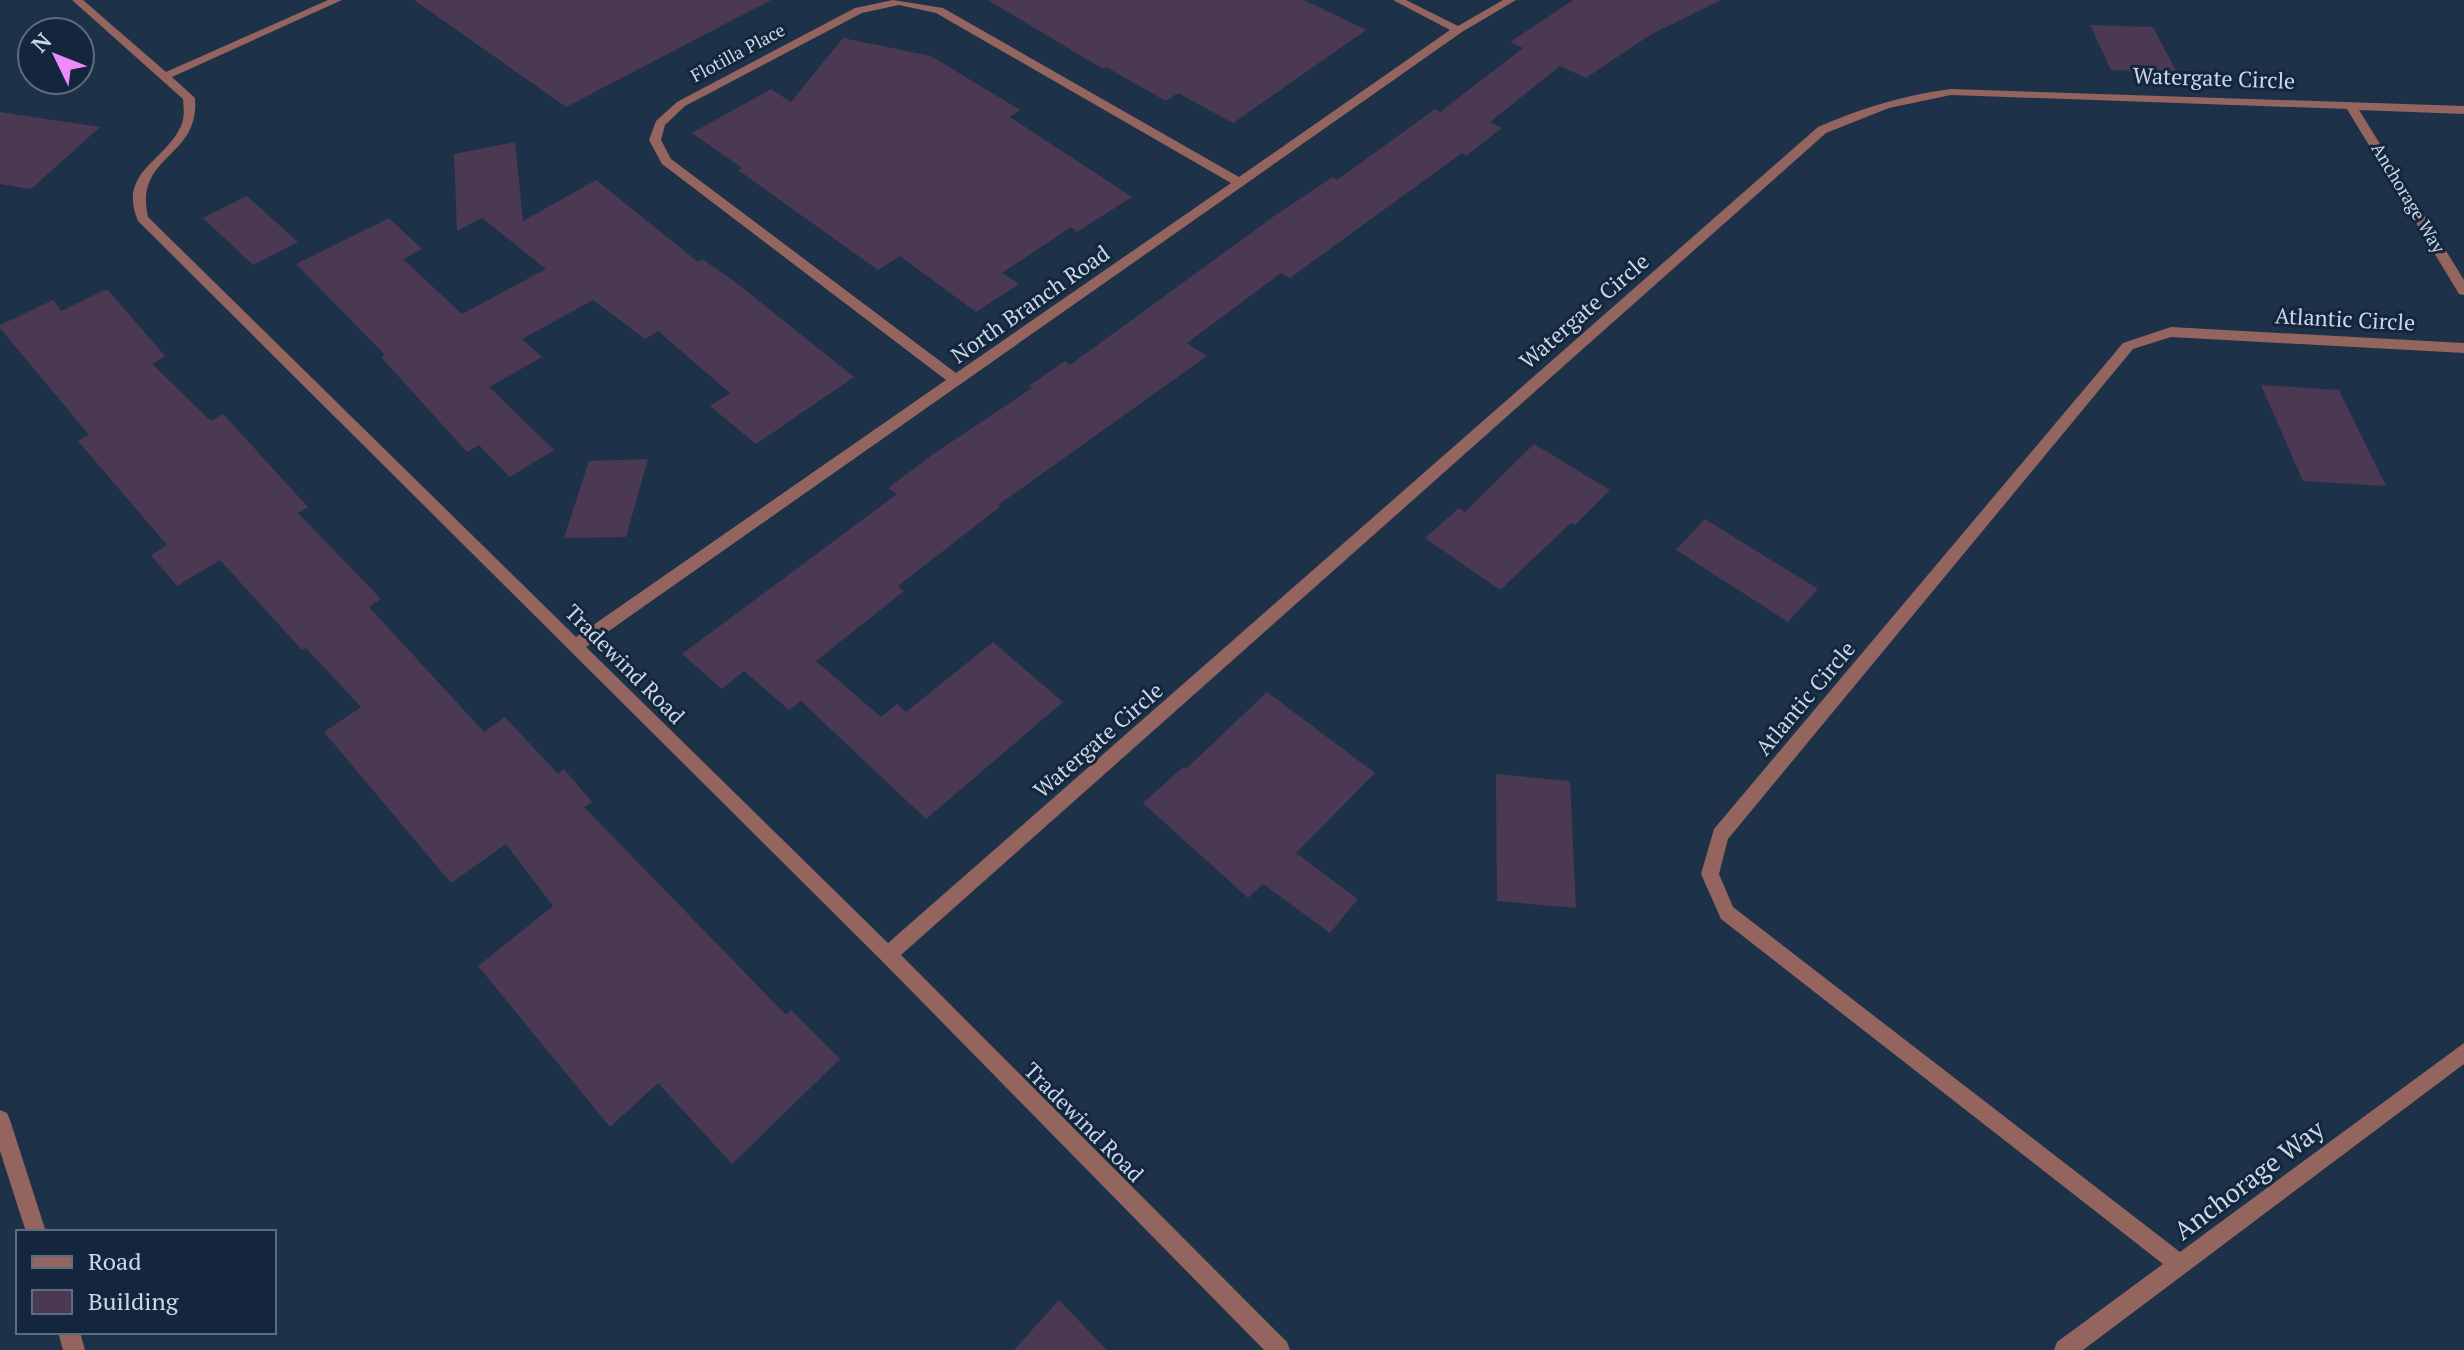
<svg xmlns="http://www.w3.org/2000/svg" width="2464" height="1350" viewBox="0 0 2464 1350" font-family="'PT Serif',serif">
	<style>
		.building { fill: #4b3953 }
		.lines { fill: none; stroke-linecap: round; stroke-linejoin: round }
		.lane { fill: #94645e; fill-rule: evenodd }
		.street { fill: #94645e; fill-rule: evenodd }
		.labels { text-anchor: middle; stroke-width: 6; stroke-linejoin: round; paint-order: stroke }
		.far-street-label { font-size: 18px; fill: #cbd7e6; stroke: #13263d }
		.street-label { font-size: 22px; fill: #cbd7e6; stroke: #13263d }
		.near-street-label { font-size: 26px; fill: #cbd7e6; stroke: #13263d }
	</style>
	<rect width="100%" height="100%" fill="#1d3148"/>
	<g class="building">
		<polygon points="414,0 771,0 566,107"/>
		<polygon points="988,0 1304,0 1366,30 1233,123 1178,93 1166,101 1106,67 1103,69"/>
		<polygon points="1573,0 1721,0 1650,35 1586,78 1560,66 1490,122 1502,128 1466,156 1462,153 1290,278 1281,273 1187,343 1207,356 998,505 1001,506 898,586 904,591 816,661 881,717 897,704 906,712 993,642 1063,702 926,819 801,701 789,710 744,671 722,689 682,654 897,494 888,488 932,455 1032,388 1029,386 1065,361 1070,365 1277,214 1333,177 1337,180 1435,109 1440,112 1523,48 1510,42"/>
		<polygon points="2090,25 2153,27 2177,73 2111,70"/>
		<polygon points="843,38 931,56 1020,110 1010,117 1132,197 1077,232 1071,227 1002,273 1019,284 976,312 900,256 878,270 738,170 742,168 692,133 771,89 791,102"/>
		<polygon points="0,112 100,127 31,189 0,184"/>
		<polygon points="515,142 523,221 596,180 698,262 702,259 734,281 854,377 756,444 710,406 730,393 658,331 645,339 593,300 522,339 542,357 489,387 554,450 510,477 479,445 467,452 381,357 385,355 296,264 389,218 422,249 403,259 462,314 546,269 482,218 457,231 454,154"/>
		<polygon points="247,196 298,242 253,265 203,218"/>
		<polygon points="107,289 165,356 152,364 211,421 223,414 308,507 298,513 381,599 369,607 484,732 505,717 558,774 564,769 592,802 584,807 786,1015 791,1010 840,1059 732,1164 658,1083 610,1127 478,966 553,906 506,844 451,883 324,732 361,707 306,648 302,650 220,560 177,586 151,555 167,545 78,441 89,435 0,328 0,325 53,300 61,311"/>
		<polygon points="2261,385 2339,390 2386,486 2303,481"/>
		<polygon points="1534,444 1610,490 1575,525 1571,523 1500,590 1425,538 1459,508 1465,512"/>
		<polygon points="648,459 626,537 564,538 589,461"/>
		<polygon points="1705,519 1818,589 1788,622 1676,550"/>
		<polygon points="1267,692 1375,773 1296,853 1358,899 1330,933 1263,884 1248,898 1143,803 1183,767 1186,769"/>
		<polygon points="1496,774 1570,781 1576,908 1497,901"/>
		<polygon points="1059,1300 1107,1350 1014,1350"/>
	</g>
	<g class="lines">
		<g class="lane">
			<polygon points="0,1110 7,1113 10,1120 46,1232 26,1232 0,1151"/>
			<polygon points="58,1332 80,1332 85,1350 63,1350"/>
		</g>
		<g class="street">
			<path d="M 72,0 L 83,0 L 166,72 L 328,0 L 342,0 L 172,77 L 195,98 C 200,159 134,154 148,217 L 576,637 L 946,380 L 662,164 L 649,140 L 656,121 L 677,102 L 855,8 L 893,0 L 943,8 L 1239,177 L 1450,30 L 1393,0 L 1406,0 L 1458,26 L 1503,0 L 1516,0 L 1462,32 L 586,647 L 888,943 L 1818,127 C 1861,108 1904,95 1951,89 L 2464,106 L 2464,114 L 2359,110 L 2464,280 L 2464,295 L 2459,294 L 2347,109 L 1951,95 L 1889,108 L 1826,133 L 901,955 L 1287,1342 L 1290,1350 L 1264,1350 L 882,961 L 138,221 C 118,174 161,163 179,130 C 185,120 184,110 183,99 ZM 899,5 L 936,13 L 1231,183 L 956,373 L 671,159 L 661,140 L 665,125 L 685,106 L 862,13 Z"/>
			<polygon points="2171,327 2464,343 2464,353 2171,337 2133,349 1728,839 1719,874 1733,907 2180,1252 2464,1043 2464,1064 2083,1350 2054,1350 2057,1342 2163,1264 1721,919 1701,874 1714,829 2123,343"/>
		</g>
	</g>
	<g class="labels">
		<g class="far-street-label">
			<text transform="translate(738 53) rotate(-28)" y="6">Flotilla Place</text>
			<text transform="translate(2408 198) rotate(59)" y="6">Anchorage Way</text>
		</g>
		<g class="street-label">
			<text transform="translate(2214 78) rotate(2)" y="8">Watergate Circle</text>
			<text transform="translate(1030 304) rotate(-35)" y="8">North Branch Road</text>
			<text transform="translate(1584 311) rotate(-41)" y="8">Watergate Circle</text>
			<text transform="translate(2345 319) rotate(3)" y="8">Atlantic Circle</text>
			<text transform="translate(625 664) rotate(45)" y="8">Tradewind Road</text>
			<text transform="translate(1805 698) rotate(-50)" y="8">Atlantic Circle</text>
			<text transform="translate(1098 740) rotate(-41)" y="8">Watergate Circle</text>
			<text transform="translate(1084 1122) rotate(45)" y="8">Tradewind Road</text>
		</g>
		<g class="near-street-label">
			<text transform="translate(2249 1180) rotate(-37)" y="9">Anchorage Way</text>
		</g>
	</g>
	<rect x="16" y="1230" width="260" height="104" fill="#13263d" stroke="#5d6d81" stroke-width="2"/>
	<rect x="32" y="1256" width="40" height="12" fill="#94645e" stroke="#5d6d81" stroke-width="2"/>
	<text x="88" y="1270" font-size="24" fill="#cbd7e6">Road</text>
	<rect x="32" y="1290" width="40" height="24" fill="#4b3953" stroke="#5d6d81" stroke-width="2"/>
	<text x="88" y="1310" font-size="24" fill="#cbd7e6">Building</text>
	<g transform="translate(56 56) rotate(313)"><circle r="38" fill="#13263d" stroke="#5d6d81" stroke-width="2"/>
	<path d="M0-6L14 30L0 20L-14 30Z" fill="#ed8cf9"/>
	<text y="-12" font-size="22" font-weight="bold" text-anchor="middle" fill="#cbd7e6">N</text>
	</g>
</svg>
